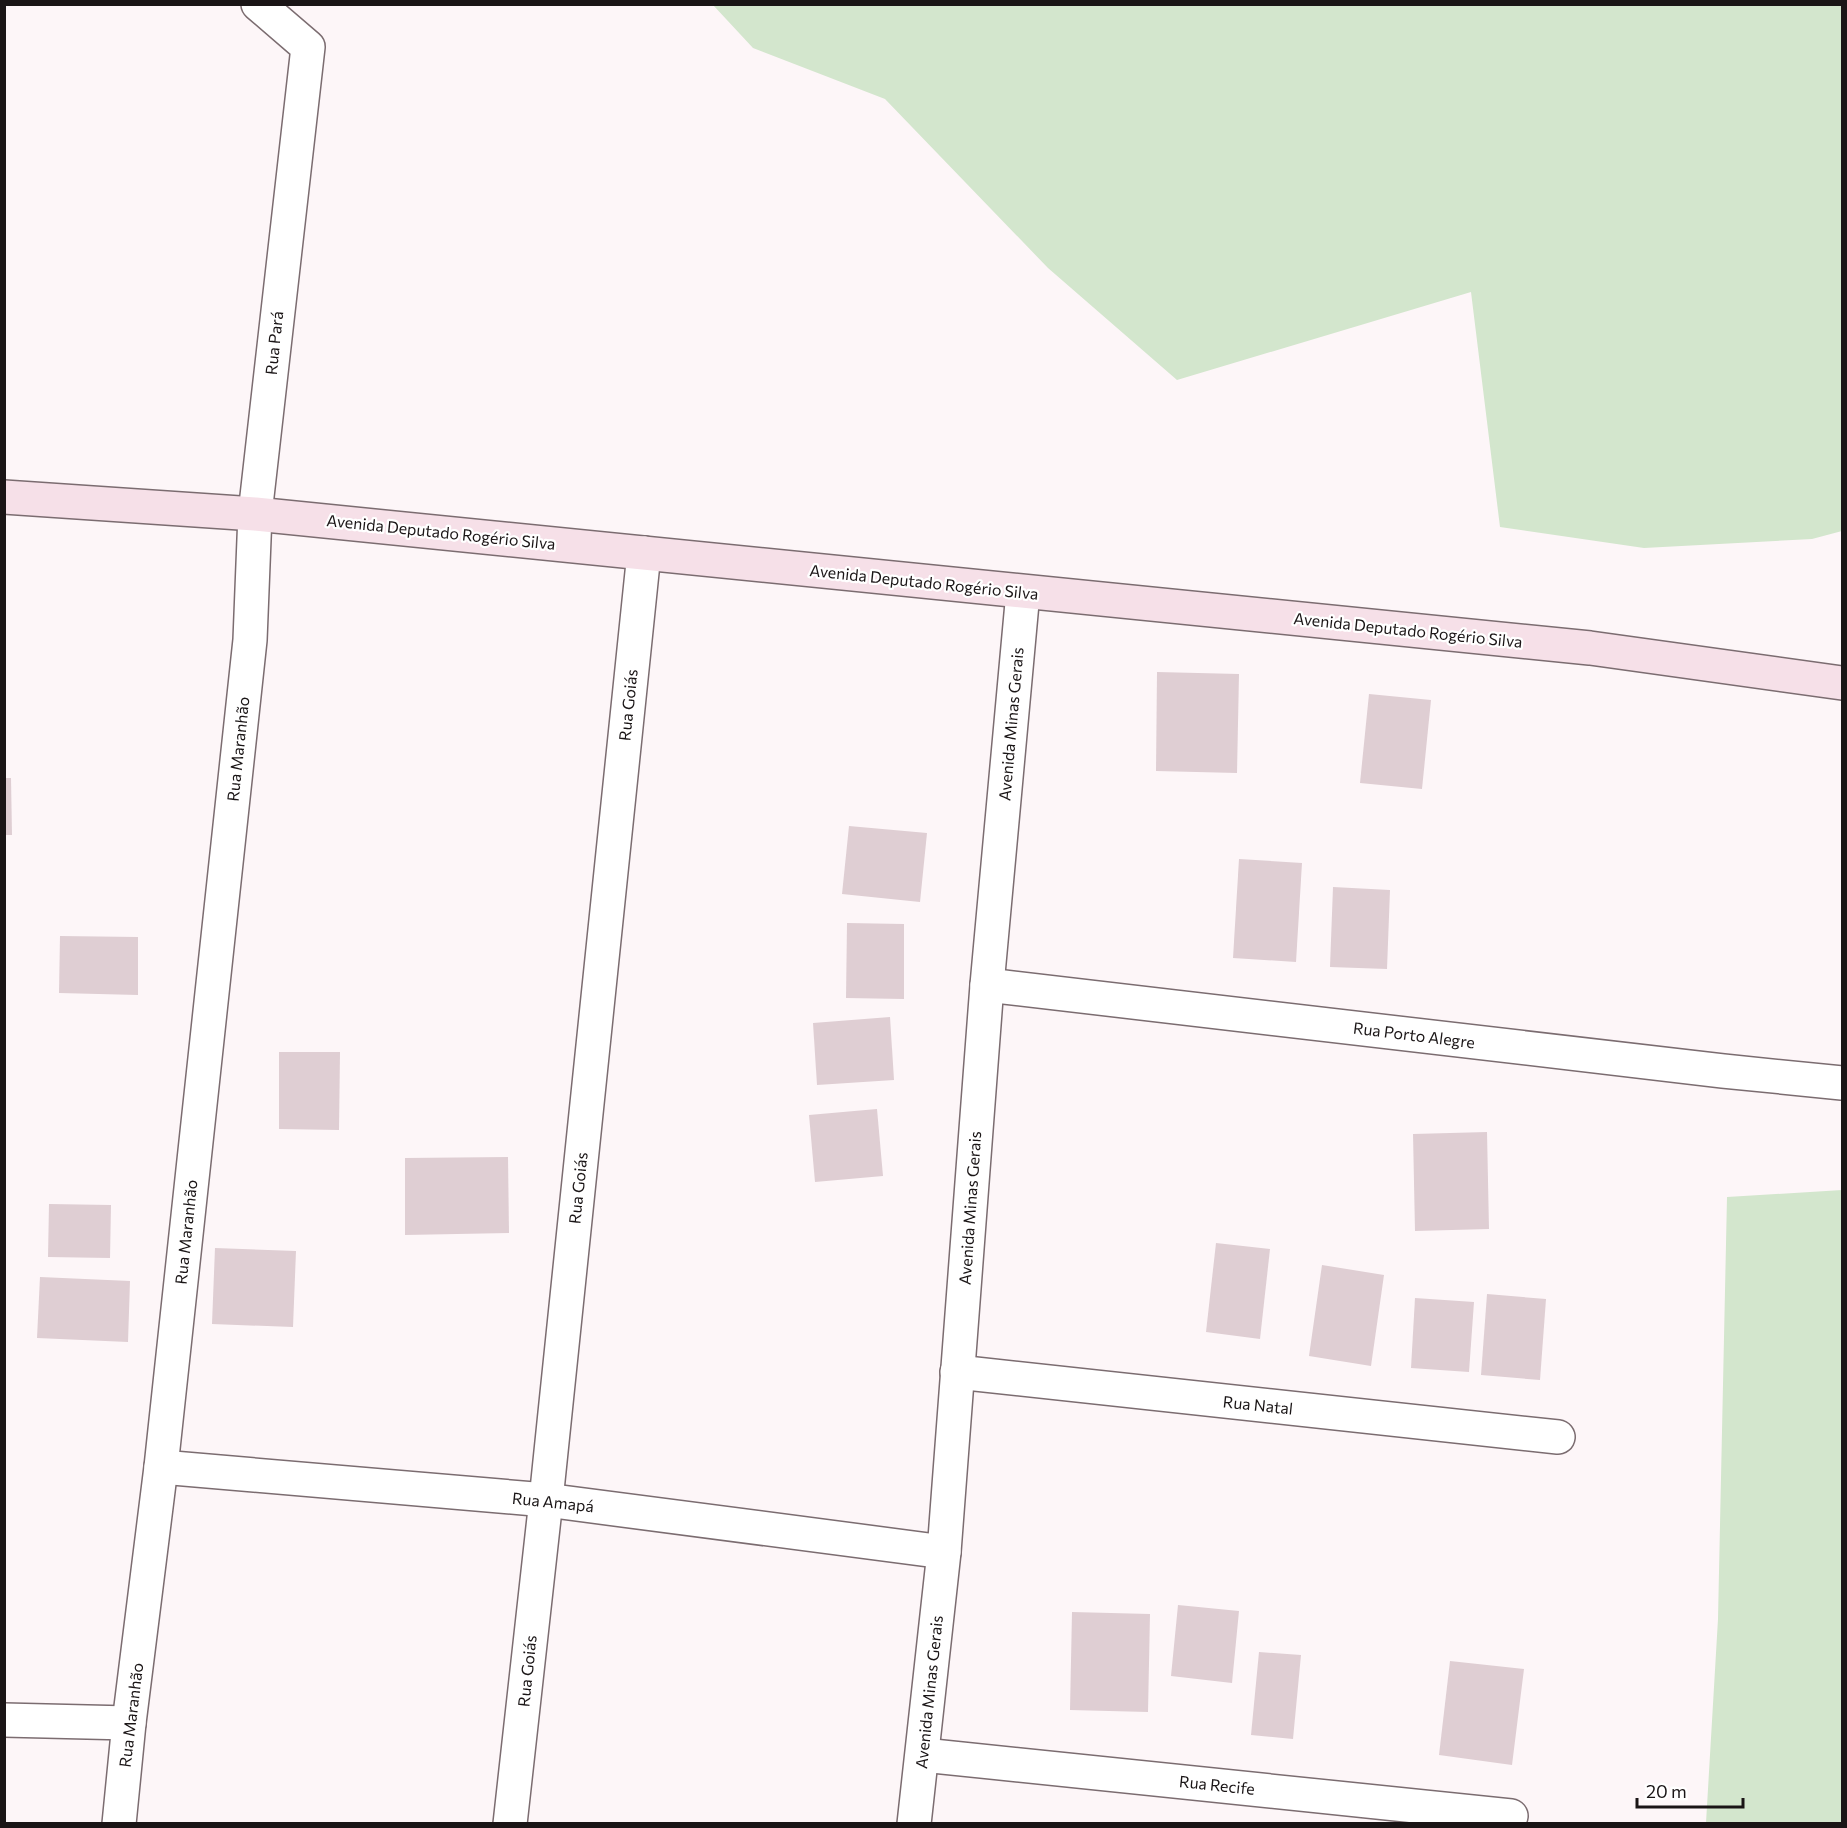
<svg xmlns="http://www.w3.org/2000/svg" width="1847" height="1828" viewBox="0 0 1847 1828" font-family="Commissioner,sans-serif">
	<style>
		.green { fill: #d3e6cd }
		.building { fill: #dfced3 }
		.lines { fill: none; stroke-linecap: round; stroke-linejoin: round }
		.street-casing { stroke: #7b6c70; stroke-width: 36 }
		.secondary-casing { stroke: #7b6c70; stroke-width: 36 }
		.street { stroke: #fff; stroke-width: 33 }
		.secondary { stroke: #f6e0e8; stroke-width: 33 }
		.labels { text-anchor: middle; stroke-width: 4.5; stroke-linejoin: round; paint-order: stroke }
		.street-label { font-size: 16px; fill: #1a1516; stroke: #fff }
	</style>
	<rect width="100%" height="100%" fill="#fdf6f8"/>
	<g class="green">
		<polygon points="713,5 1842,5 1842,531 1812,539 1644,548 1500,527 1471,292 1177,380 1048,268 885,99 753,48"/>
		<polygon points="1842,1190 1842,1823 1706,1823 1718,1619 1727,1197"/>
	</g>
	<g class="building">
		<polygon points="1157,672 1239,674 1237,773 1156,771"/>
		<polygon points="1369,694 1431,700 1422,789 1360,783"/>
		<polygon points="4,778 11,778 12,835 4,835"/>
		<polygon points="849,826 927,833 920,902 842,894"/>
		<polygon points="1239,859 1302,863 1296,962 1233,958"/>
		<polygon points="1333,887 1390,890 1387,969 1330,967"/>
		<polygon points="847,923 904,924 904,999 846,998"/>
		<polygon points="60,936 138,937 138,995 59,993"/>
		<polygon points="890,1017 894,1080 817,1085 813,1023"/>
		<polygon points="279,1052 340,1052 339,1130 279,1129"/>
		<polygon points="877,1109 883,1176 815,1182 809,1115"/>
		<polygon points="1487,1132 1489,1229 1415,1231 1413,1134"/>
		<polygon points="508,1157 509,1233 405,1235 405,1158"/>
		<polygon points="49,1204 111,1205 110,1258 48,1257"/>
		<polygon points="1216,1243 1270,1249 1260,1339 1206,1332"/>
		<polygon points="215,1248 296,1251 293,1327 212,1324"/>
		<polygon points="1322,1265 1384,1275 1371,1366 1309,1356"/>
		<polygon points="40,1277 130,1281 128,1342 37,1338"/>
		<polygon points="1487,1294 1546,1299 1540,1380 1481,1375"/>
		<polygon points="1415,1298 1474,1302 1469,1372 1411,1368"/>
		<polygon points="1178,1605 1239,1611 1232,1683 1171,1676"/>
		<polygon points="1072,1612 1150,1614 1148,1712 1070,1710"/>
		<polygon points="1259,1652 1301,1655 1293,1739 1251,1735"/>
		<polygon points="1450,1661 1524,1669 1512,1765 1439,1755"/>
	</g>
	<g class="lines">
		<defs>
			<g id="street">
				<polyline points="987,985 1723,1071 1842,1083"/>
				<polyline points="957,1372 1558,1437"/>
				<polyline points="161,1467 546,1500 944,1552"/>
				<polyline points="4,1720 129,1723"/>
				<polyline points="923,1755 1511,1816"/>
				<polyline points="119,1824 129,1723 161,1467 250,640 255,514 308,47 258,4"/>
				<polyline points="510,1824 546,1500 644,553"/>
				<polyline points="914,1824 944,1552 987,985 1023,592"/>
			</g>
			<polyline id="secondary" points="4,497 255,514 1590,648 1842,683"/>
		</defs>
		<use href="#street" class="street-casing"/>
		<use href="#secondary" class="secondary-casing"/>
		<use href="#street" class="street"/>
		<use href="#secondary" class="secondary"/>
	</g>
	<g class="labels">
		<g class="street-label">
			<text transform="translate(274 343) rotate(-84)" y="6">Rua Pará</text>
			<text transform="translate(441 532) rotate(6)" y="6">Avenida Deputado Rogério Silva</text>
			<text transform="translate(924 582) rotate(6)" y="6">Avenida Deputado Rogério Silva</text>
			<text transform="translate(1408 630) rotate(6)" y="6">Avenida Deputado Rogério Silva</text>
			<text transform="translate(628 705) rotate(-84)" y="6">Rua Goiás</text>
			<text transform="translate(1011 724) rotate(-85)" y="6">Avenida Minas Gerais</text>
			<text transform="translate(238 749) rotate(-84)" y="6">Rua Maranhão</text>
			<text transform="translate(1414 1035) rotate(7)" y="6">Rua Porto Alegre</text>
			<text transform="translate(578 1188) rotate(-84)" y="6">Rua Goiás</text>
			<text transform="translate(970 1208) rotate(-86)" y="6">Avenida Minas Gerais</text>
			<text transform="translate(186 1232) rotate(-84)" y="6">Rua Maranhão</text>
			<text transform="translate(1258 1405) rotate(6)" y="6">Rua Natal</text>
			<text transform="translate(553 1502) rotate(6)" y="6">Rua Amapá</text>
			<text transform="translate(527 1671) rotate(-84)" y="6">Rua Goiás</text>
			<text transform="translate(929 1692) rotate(-84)" y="6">Avenida Minas Gerais</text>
			<text transform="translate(131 1715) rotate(-83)" y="6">Rua Maranhão</text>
			<text transform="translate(1217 1785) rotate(6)" y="6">Rua Recife</text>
		</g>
	</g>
	<rect width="1847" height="1828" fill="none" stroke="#1a1516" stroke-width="12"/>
	<path d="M1637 1798v9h106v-9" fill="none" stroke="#1a1516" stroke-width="3"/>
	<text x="1646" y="1798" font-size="18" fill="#1a1516" stroke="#ffffff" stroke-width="4.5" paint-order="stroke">20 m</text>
</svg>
